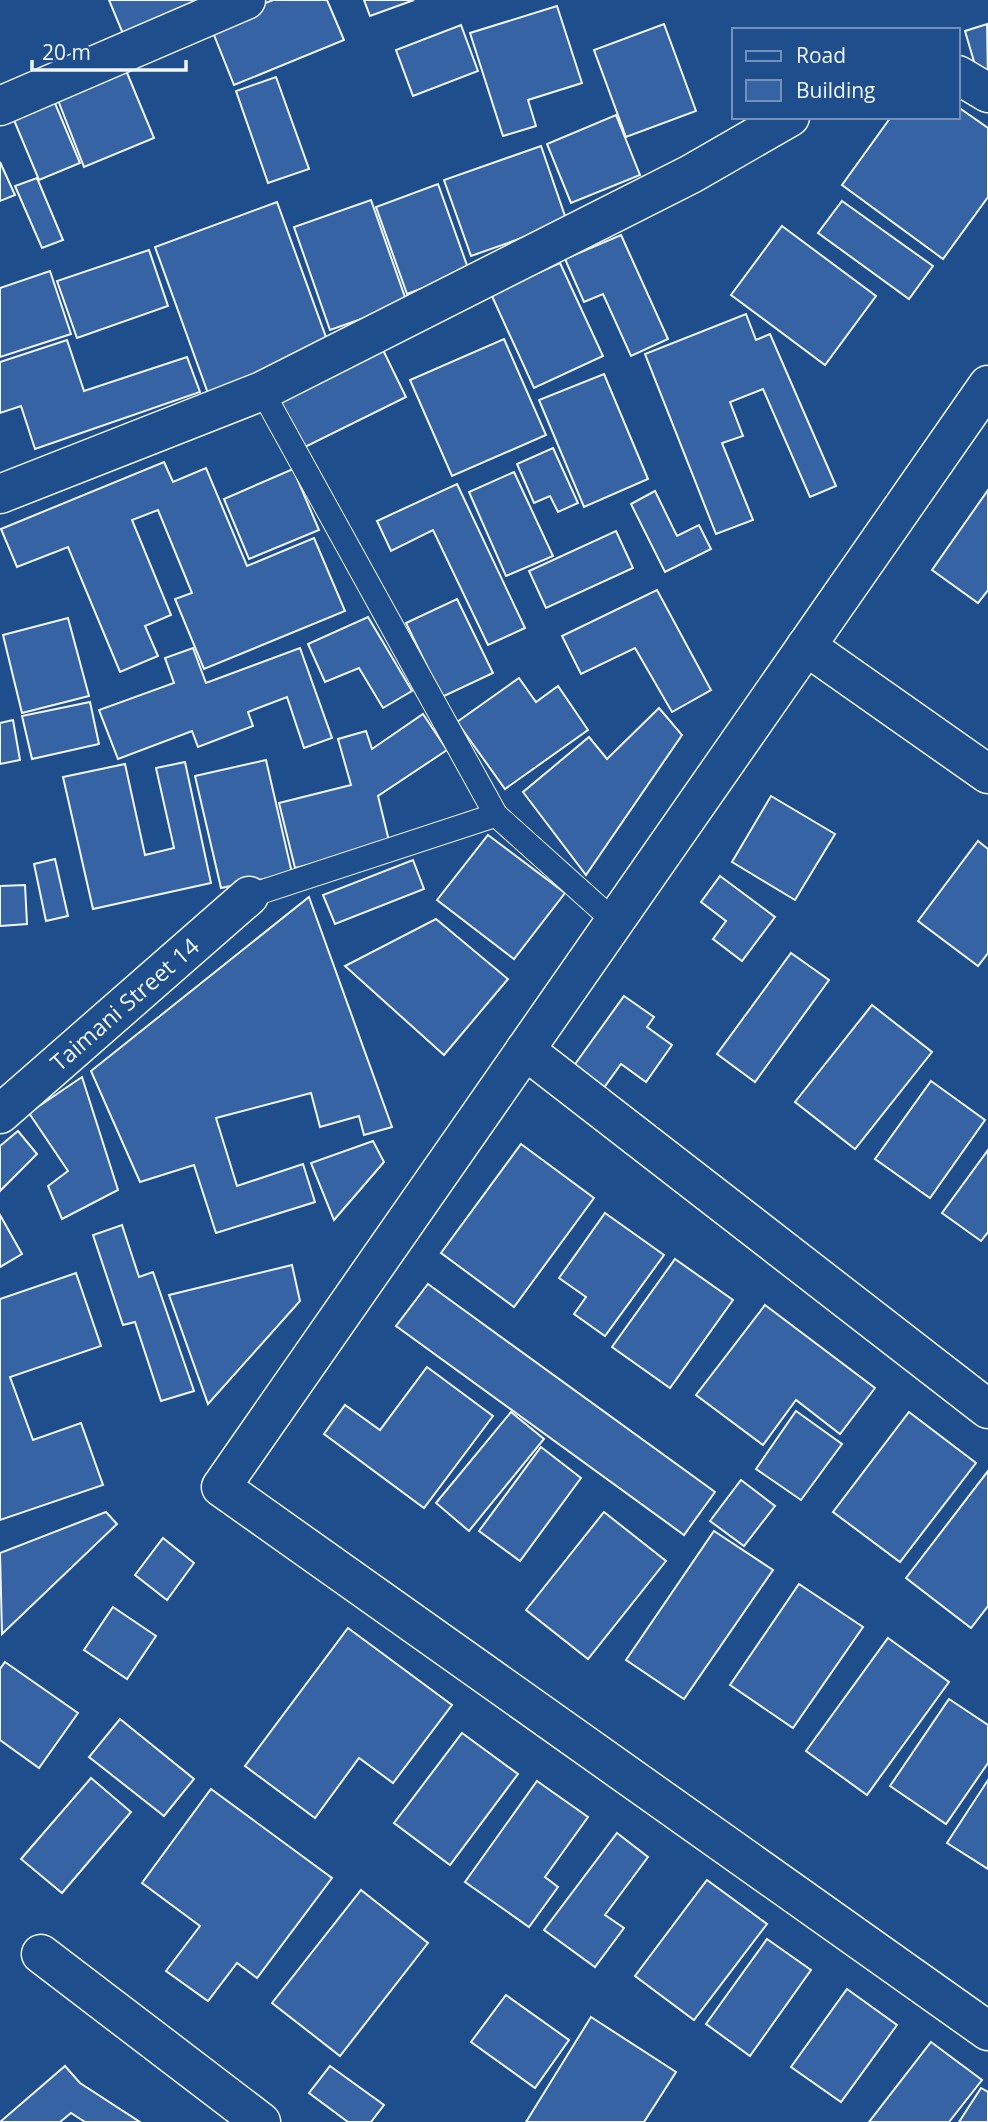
<svg xmlns="http://www.w3.org/2000/svg" width="988" height="2122" viewBox="0 0 988 2122" font-family="'Open Sans',sans-serif">
	<style>
		.building { fill: #3563a3; stroke: #f2f6ff; stroke-width: 2 }
		.lines { fill: none; stroke-linecap: round; stroke-linejoin: round }
		.service-casing { stroke: #f2f6ff; stroke-width: 25 }
		.minor-casing { stroke: #f2f6ff; stroke-width: 41 }
		.service { stroke: #1f4e8c; stroke-width: 23 }
		.minor { stroke: #1f4e8c; stroke-width: 38 }
		.labels { text-anchor: middle; stroke-width: 5; stroke-linejoin: round; paint-order: stroke }
		.street-label { font-size: 23px; fill: #f2f6ff; stroke: #1f4e8c }
	</style>
	<rect width="100%" height="100%" fill="#1f4e8c"/>
	<g class="building">
		<polygon points="109,0 221,0 126,41"/>
		<polygon points="273,0 327,0 344,40 234,85 210,25"/>
		<polygon points="364,0 414,0 370,16"/>
		<polygon points="557,6 582,83 528,100 536,126 503,136 470,33"/>
		<polygon points="664,24 696,111 626,137 594,50"/>
		<polygon points="987,24 988,80 980,82 965,31"/>
		<polygon points="461,25 478,71 413,96 396,50"/>
		<polygon points="125,68 154,138 84,167 56,95"/>
		<polygon points="276,77 309,169 268,183 236,91"/>
		<polygon points="52,96 80,163 39,180 11,113"/>
		<polygon points="958,107 988,128 988,197 943,259 842,185 891,117 958,117"/>
		<polygon points="616,115 640,175 571,203 547,144"/>
		<polygon points="541,146 567,222 471,256 444,180"/>
		<polygon points="0,162 15,195 0,201"/>
		<polygon points="37,178 63,240 42,248 15,186"/>
		<polygon points="438,184 469,271 407,294 376,207"/>
		<polygon points="371,200 407,303 330,330 294,227"/>
		<polygon points="842,201 933,266 909,299 818,233"/>
		<polygon points="277,202 331,351 209,396 155,247"/>
		<polygon points="782,226 876,296 825,365 731,295"/>
		<polygon points="621,235 668,339 631,356 603,294 584,302 565,259"/>
		<polygon points="149,250 168,306 77,338 57,281"/>
		<polygon points="560,263 603,356 534,388 491,294"/>
		<polygon points="50,271 71,334 0,357 0,288"/>
		<polygon points="746,314 756,340 770,334 836,486 810,497 763,389 730,402 743,436 722,443 753,520 716,534 645,354"/>
		<polygon points="504,339 546,435 452,476 410,380"/>
		<polygon points="67,340 84,391 187,357 200,392 35,449 21,406 0,413 0,362"/>
		<polygon points="381,346 406,397 299,450 273,400"/>
		<polygon points="604,374 648,479 584,507 539,400"/>
		<polygon points="553,448 578,503 558,512 550,496 534,503 517,464"/>
		<polygon points="164,462 173,482 206,468 247,566 314,538 345,611 204,669 175,599 192,593 158,510 132,520 171,615 145,626 158,656 120,672 68,547 17,567 1,529"/>
		<polygon points="293,469 319,530 249,559 224,499"/>
		<polygon points="514,472 553,556 506,576 469,492"/>
		<polygon points="457,484 525,628 488,645 433,530 391,551 377,521"/>
		<polygon points="988,490 988,590 978,603 932,570"/>
		<polygon points="655,491 677,536 699,525 711,549 665,572 631,504"/>
		<polygon points="616,531 633,568 546,608 529,571"/>
		<polygon points="657,590 711,690 672,712 635,648 581,674 562,636"/>
		<polygon points="457,599 493,673 442,697 406,623"/>
		<polygon points="368,617 412,691 383,708 359,668 325,682 308,644"/>
		<polygon points="68,618 89,696 22,713 3,635"/>
		<polygon points="193,648 206,683 300,648 332,738 304,748 287,697 248,712 253,726 198,747 192,731 118,759 99,710 174,683 165,658"/>
		<polygon points="519,678 536,702 558,686 588,730 505,789 457,722"/>
		<polygon points="90,702 99,744 32,759 22,716"/>
		<polygon points="659,708 682,735 586,875 523,792 589,737 607,759"/>
		<polygon points="423,714 447,750 378,796 390,845 295,868 279,803 351,785 338,739 366,731 372,749"/>
		<polygon points="13,720 20,760 0,764 0,723"/>
		<polygon points="266,760 292,873 221,888 195,776"/>
		<polygon points="185,762 211,883 93,909 63,777 125,764 145,855 174,848 156,768"/>
		<polygon points="771,796 835,834 795,900 732,862"/>
		<polygon points="488,835 565,893 514,959 437,900"/>
		<polygon points="978,841 988,849 988,953 978,966 918,921"/>
		<polygon points="55,859 68,916 46,921 34,864"/>
		<polygon points="413,860 424,889 335,924 323,895"/>
		<polygon points="720,876 775,917 742,961 713,939 726,921 701,902"/>
		<polygon points="25,885 27,924 0,926 0,886"/>
		<polygon points="309,897 392,1127 364,1135 359,1116 320,1127 311,1093 216,1118 237,1186 303,1164 315,1202 216,1233 194,1165 140,1182 91,1071"/>
		<polygon points="436,919 508,979 444,1055 345,966"/>
		<polygon points="791,953 829,980 755,1082 717,1054"/>
		<polygon points="624,996 654,1017 647,1027 672,1045 646,1082 621,1064 603,1089 573,1067"/>
		<polygon points="872,1005 932,1052 855,1149 795,1102"/>
		<polygon points="82,1077 118,1190 62,1219 48,1186 68,1171 29,1113"/>
		<polygon points="931,1081 985,1120 930,1198 875,1159"/>
		<polygon points="18,1131 37,1154 0,1191 0,1146"/>
		<polygon points="373,1141 384,1162 334,1220 311,1163"/>
		<polygon points="521,1144 594,1198 514,1307 441,1253"/>
		<polygon points="988,1150 988,1232 981,1241 942,1213"/>
		<polygon points="605,1213 664,1255 605,1336 574,1314 586,1297 559,1278"/>
		<polygon points="0,1215 22,1254 0,1267"/>
		<polygon points="122,1225 139,1277 153,1272 194,1391 161,1401 135,1322 123,1325 93,1235"/>
		<polygon points="675,1259 733,1300 670,1388 612,1347"/>
		<polygon points="292,1265 300,1301 208,1404 169,1295"/>
		<polygon points="76,1273 101,1346 10,1377 33,1440 81,1423 103,1485 0,1520 0,1299"/>
		<polygon points="428,1284 715,1492 684,1535 396,1326"/>
		<polygon points="765,1305 875,1388 840,1434 796,1400 763,1445 696,1395"/>
		<polygon points="427,1367 493,1416 424,1508 324,1434 345,1405 380,1430"/>
		<polygon points="796,1411 842,1444 801,1500 756,1469"/>
		<polygon points="511,1412 544,1439 469,1531 436,1503"/>
		<polygon points="909,1412 976,1463 900,1562 833,1512"/>
		<polygon points="541,1447 581,1478 520,1561 479,1531"/>
		<polygon points="988,1471 988,1606 971,1628 906,1578"/>
		<polygon points="741,1480 775,1506 744,1546 710,1521"/>
		<polygon points="106,1512 117,1524 2,1634 0,1553"/>
		<polygon points="604,1512 666,1561 588,1659 526,1610"/>
		<polygon points="714,1531 773,1570 684,1699 626,1660"/>
		<polygon points="163,1538 194,1563 167,1600 135,1575"/>
		<polygon points="799,1584 863,1627 793,1728 730,1685"/>
		<polygon points="113,1607 156,1636 127,1679 84,1650"/>
		<polygon points="348,1628 452,1705 393,1783 359,1758 315,1818 245,1766"/>
		<polygon points="888,1638 949,1682 867,1795 806,1751"/>
		<polygon points="5,1662 78,1713 39,1768 0,1740 0,1669"/>
		<polygon points="949,1699 988,1725 988,1763 946,1824 890,1786"/>
		<polygon points="120,1719 194,1779 164,1816 89,1757"/>
		<polygon points="462,1733 518,1774 450,1865 394,1823"/>
		<polygon points="91,1778 131,1812 62,1893 21,1859"/>
		<polygon points="988,1780 988,1869 947,1843"/>
		<polygon points="537,1781 588,1817 545,1877 558,1887 529,1927 465,1882"/>
		<polygon points="211,1789 332,1878 257,1978 237,1963 208,2001 166,1971 200,1926 142,1883"/>
		<polygon points="617,1833 648,1857 605,1915 624,1928 595,1967 544,1930"/>
		<polygon points="707,1880 767,1924 694,2020 635,1976"/>
		<polygon points="361,1890 428,1943 340,2056 272,2003"/>
		<polygon points="767,1939 811,1970 750,2056 706,2024"/>
		<polygon points="847,1989 897,2025 841,2102 791,2067"/>
		<polygon points="506,1995 569,2040 535,2088 471,2042"/>
		<polygon points="591,2017 676,2072 644,2122 526,2122"/>
		<polygon points="931,2042 982,2080 949,2122 869,2122"/>
		<polygon points="65,2066 80,2083 140,2122 85,2122 71,2113 60,2122 0,2122"/>
		<polygon points="330,2066 384,2105 371,2122 348,2122 309,2093"/>
		<polygon points="981,2088 988,2092 988,2122 959,2122"/>
	</g>
	<g class="lines">
		<defs>
			<g id="service">
				<polyline points="262,391 496,815 615,922"/>
				<polyline points="249,896 496,815"/>
			</g>
			<g id="minor">
				<polyline points="958,75 988,93"/>
				<polyline points="0,106 246,0"/>
				<polyline points="988,385 221,1487 988,2031"/>
				<polyline points="0,494 262,391 691,174 790,117"/>
				<polyline points="806,646 988,774"/>
				<polyline points="525,1050 988,1409"/>
				<path id="s1" d="M 0,1114 L 249,896"/>
				<polyline points="41,1954 261,2122"/>
			</g>
		</defs>
		<use href="#service" class="service-casing"/>
		<use href="#minor" class="minor-casing"/>
		<use href="#service" class="service"/>
		<use href="#minor" class="minor"/>
	</g>
	<g class="labels">
		<g class="street-label">
			<text dy="8" stroke="none"><textPath href="#s1" startOffset="166">Taimani Street 14</textPath></text>
		</g>
	</g>
	<rect x="732" y="28" width="228" height="91" fill="#1f4e8c" stroke="#7391ba" stroke-width="2"/>
	<rect x="746" y="51" width="35" height="10" fill="#1f4e8c" stroke="#7391ba" stroke-width="2"/>
	<text x="796" y="63" font-size="21" fill="#f2f6ff">Road</text>
	<rect x="746" y="80" width="35" height="21" fill="#3563a3" stroke="#7391ba" stroke-width="2"/>
	<text x="796" y="98" font-size="21" fill="#f2f6ff">Building</text>
	<path d="M32 60v10h154v-10" fill="none" stroke="#f2f6ff" stroke-width="3.5"/>
	<text x="42" y="60" font-size="21" fill="#f2f6ff" stroke="#1f4e8c" stroke-width="5" paint-order="stroke">20 m</text>
</svg>
